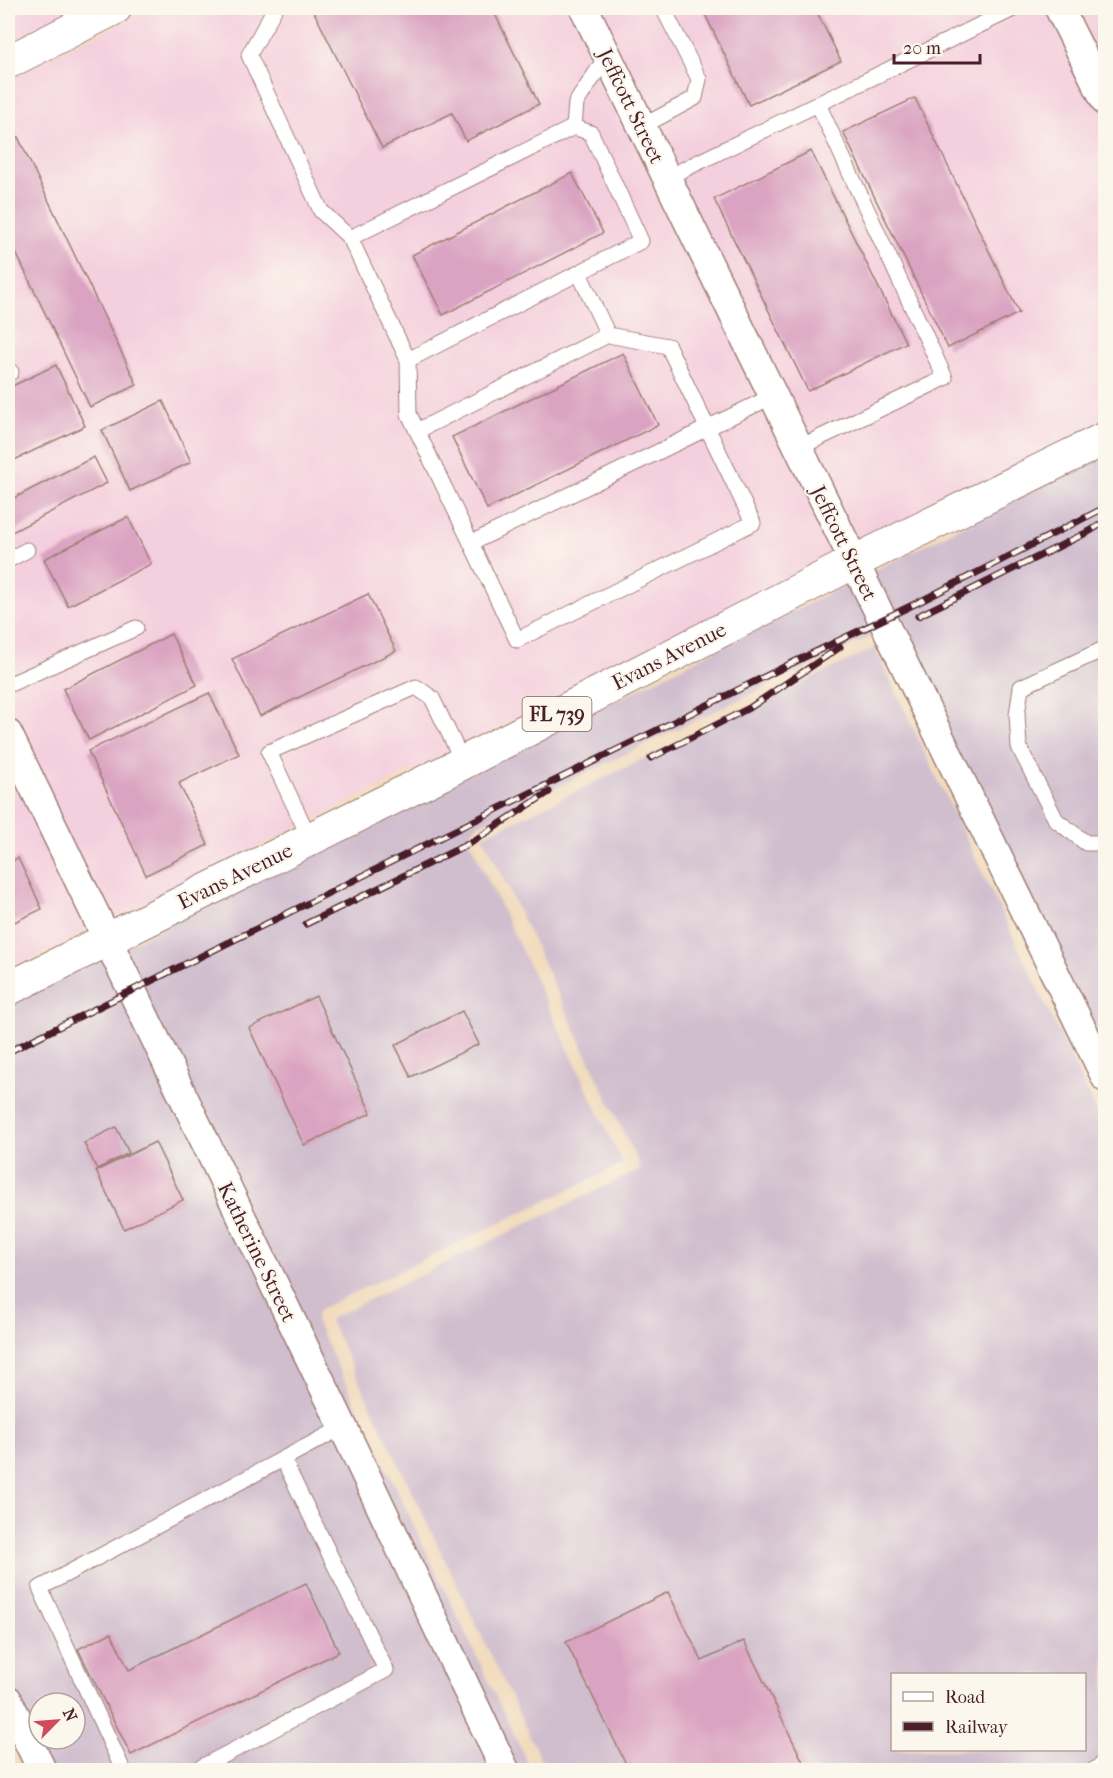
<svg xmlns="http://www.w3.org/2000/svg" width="1113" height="1778" viewBox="0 0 1113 1778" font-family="'IM FELL French Canon',serif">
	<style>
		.built { fill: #f4cfde }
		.industrial { fill: #d0bdce; fill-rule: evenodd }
		.building { fill: #daa3c1 }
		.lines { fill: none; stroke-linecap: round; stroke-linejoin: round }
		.service-casing { stroke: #9e7e74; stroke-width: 17 }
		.minor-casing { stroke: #9e7e74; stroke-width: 31 }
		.primary-casing { stroke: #9e7e74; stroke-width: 35 }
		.service { stroke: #fff; stroke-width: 15 }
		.minor { stroke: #fff; stroke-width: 28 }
		.primary { stroke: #fff; stroke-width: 33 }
		.rail-casing { stroke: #4a1f2b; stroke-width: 7 }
		.rail { stroke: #fbf7ec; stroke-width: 4.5; stroke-dasharray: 14; stroke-linecap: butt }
		.labels { text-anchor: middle; stroke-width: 4.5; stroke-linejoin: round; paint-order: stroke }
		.shield { fill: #fbf7ec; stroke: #7f6065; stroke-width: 1.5 }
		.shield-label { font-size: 20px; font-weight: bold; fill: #4a1f2b }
		.street-label { font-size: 21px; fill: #4a1f2b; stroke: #fbf7ec }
	</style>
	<rect width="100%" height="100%" fill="#fbf7ec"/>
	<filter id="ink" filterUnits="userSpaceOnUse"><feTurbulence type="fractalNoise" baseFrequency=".0167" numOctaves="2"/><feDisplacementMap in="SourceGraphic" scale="12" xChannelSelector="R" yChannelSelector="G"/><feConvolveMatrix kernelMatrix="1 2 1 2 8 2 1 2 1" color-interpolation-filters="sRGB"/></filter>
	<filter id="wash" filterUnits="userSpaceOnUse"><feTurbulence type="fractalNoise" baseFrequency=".008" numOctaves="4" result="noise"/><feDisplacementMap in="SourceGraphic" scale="24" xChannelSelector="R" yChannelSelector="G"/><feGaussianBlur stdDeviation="1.35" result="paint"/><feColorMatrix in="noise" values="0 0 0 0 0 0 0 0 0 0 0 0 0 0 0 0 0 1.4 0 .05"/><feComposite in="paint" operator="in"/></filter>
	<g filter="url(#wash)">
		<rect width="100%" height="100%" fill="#f2dcbd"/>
		<g class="built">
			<polygon points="8,8 83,8 8,45"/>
			<polygon points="151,8 1105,8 1105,422 438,758 8,971 8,78"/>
		</g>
		<g class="industrial">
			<path d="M 1105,455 L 1105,1096 L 888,642 L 882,636 L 874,635 L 477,825 L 469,834 L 470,842 L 623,1164 L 324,1307 L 317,1313 L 316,1321 L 531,1770 L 39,1770 L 8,1706 L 8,1005 ZM 39,1703 L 75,1703 L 75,1739 L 39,1739 Z"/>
			<path d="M 875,648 L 1105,1129 L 1105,1770 L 546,1770 L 329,1319 L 641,1169 L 483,836 ZM 892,1674 L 1084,1674 L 1084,1750 L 892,1750 Z"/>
		</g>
		<g id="blocks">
			<g class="building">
				<polygon points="312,8 492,8 539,104 466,141 452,113 382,148"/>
				<polygon points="702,8 827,8 817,12 841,61 749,105"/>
				<polygon points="915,98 1019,313 948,348 843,132"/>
				<polygon points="18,137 137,385 90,407 8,236 8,142"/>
				<polygon points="811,151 906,343 808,391 714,199"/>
				<polygon points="572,173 603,233 443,315 412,255"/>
				<polygon points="623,353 658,425 487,509 452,437"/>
				<polygon points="56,365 85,426 8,463 8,388"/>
				<polygon points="163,401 191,462 130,491 102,430"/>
				<polygon points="94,457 107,483 12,532 8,524 8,501"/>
				<polygon points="128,517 151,564 68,606 44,559"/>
				<polygon points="368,594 396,651 260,716 232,659"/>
				<polygon points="171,634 197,685 89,740 63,689"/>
				<polygon points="209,693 239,754 179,783 208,845 146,875 88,751"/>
				<polygon points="18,858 42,909 8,925 8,863"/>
				<polygon points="316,996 371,1113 304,1145 249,1028"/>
				<polygon points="462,1011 479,1044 411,1077 395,1045"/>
				<polygon points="116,1127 129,1153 97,1169 84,1143"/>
				<polygon points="155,1142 183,1200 124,1229 96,1171"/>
				<polygon points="306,1583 339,1652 131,1755 78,1649 111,1633 129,1670"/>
				<polygon points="668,1592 702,1661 744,1641 807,1770 674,1770 671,1765 660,1770 629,1770 566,1642"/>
			</g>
		</g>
	</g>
	<g filter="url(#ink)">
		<use href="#blocks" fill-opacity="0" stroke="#9e7e74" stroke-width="1.5"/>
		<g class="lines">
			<defs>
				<g id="service">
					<polyline points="275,8 249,55 321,211 350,238"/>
					<polyline points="574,127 576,103 607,56"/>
					<polyline points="641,127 695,98 699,79 663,8"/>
					<polyline points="666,178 1015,8"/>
					<polyline points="408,360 641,241 591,133 574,127 350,238 408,360 409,414 471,543 773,396"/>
					<polyline points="8,374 11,372"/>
					<polyline points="417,431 608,335"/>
					<polyline points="798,448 945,378 818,104"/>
					<polyline points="471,543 517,640 753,523 668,346 608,335 579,273"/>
					<polyline points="8,560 27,550"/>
					<polyline points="1106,648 1021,687 1017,715 1019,747 1056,820 1086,843 1106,843"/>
					<polyline points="8,685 136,628"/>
					<polyline points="310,839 269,752 416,687 432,698 463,762"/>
					<polyline points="123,1770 40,1588 343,1427"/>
					<polyline points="196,1770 386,1670 283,1459"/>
					<polyline points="1094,1770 1106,1761"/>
				</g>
				<g id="minor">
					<polyline points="584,8 1106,1078"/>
					<polyline points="1059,8 1106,102"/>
					<polyline points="8,734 343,1427 505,1770"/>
					<polyline points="8,1700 42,1770"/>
				</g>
				<g id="primary">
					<polyline points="8,62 115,8"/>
					<polyline points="8,989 445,772 854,562 1106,438"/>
				</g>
			</defs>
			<use href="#service" class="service-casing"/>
			<use href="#minor" class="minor-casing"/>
			<use href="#primary" class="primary-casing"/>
			<use href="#service" class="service"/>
			<use href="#minor" class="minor"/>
			<use href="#primary" class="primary"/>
			<defs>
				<g id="rail">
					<polyline points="918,616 1090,531 1106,521"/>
					<polyline points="651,758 751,707 840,647"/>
					<polyline points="306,924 472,842 549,792"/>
					<polyline points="8,1052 788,665 921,601 1106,507"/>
				</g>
			</defs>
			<use href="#rail" class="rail-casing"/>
			<use href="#rail" class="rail"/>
		</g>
	</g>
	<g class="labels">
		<rect class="shield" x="522.5" y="697" width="69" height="34" rx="4.5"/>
		<g class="shield-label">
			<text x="557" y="721">FL 739</text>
		</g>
		<g class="street-label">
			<text transform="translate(631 106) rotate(64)" y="7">Jeffcott Street</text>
			<text transform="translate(844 543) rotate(64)" y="7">Jeffcott Street</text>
			<text transform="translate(669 656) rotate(-27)" y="7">Evans Avenue</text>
			<text transform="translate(235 876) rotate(-26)" y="7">Evans Avenue</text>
			<text transform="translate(257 1252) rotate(64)" y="7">Katherine Street</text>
		</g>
	</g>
	<rect width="1113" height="1778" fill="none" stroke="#fbf7ec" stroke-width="30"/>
	<rect x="891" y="1673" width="195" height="78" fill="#fbf7ec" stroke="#b4a19f" stroke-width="1.5"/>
	<rect x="903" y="1692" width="30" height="9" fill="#ffffff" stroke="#b4a19f" stroke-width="1.5"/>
	<text x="945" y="1703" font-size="18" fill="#4a1f2b">Road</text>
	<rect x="903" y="1722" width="30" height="9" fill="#4a1f2b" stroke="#b4a19f" stroke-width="1.5"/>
	<text x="945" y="1733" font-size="18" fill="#4a1f2b">Railway</text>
	<g transform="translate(57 1721) rotate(65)"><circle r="28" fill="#fbf7ec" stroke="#b4a19f" stroke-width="1.5"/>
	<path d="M0-4.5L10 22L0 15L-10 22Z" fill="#d1495b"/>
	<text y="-9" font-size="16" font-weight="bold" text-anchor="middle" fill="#4a1f2b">N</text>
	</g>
	<path d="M894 54v9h86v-9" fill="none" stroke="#4a1f2b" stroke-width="3"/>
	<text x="903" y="54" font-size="18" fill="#4a1f2b" stroke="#fbf7ec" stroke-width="4.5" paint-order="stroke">20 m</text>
</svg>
